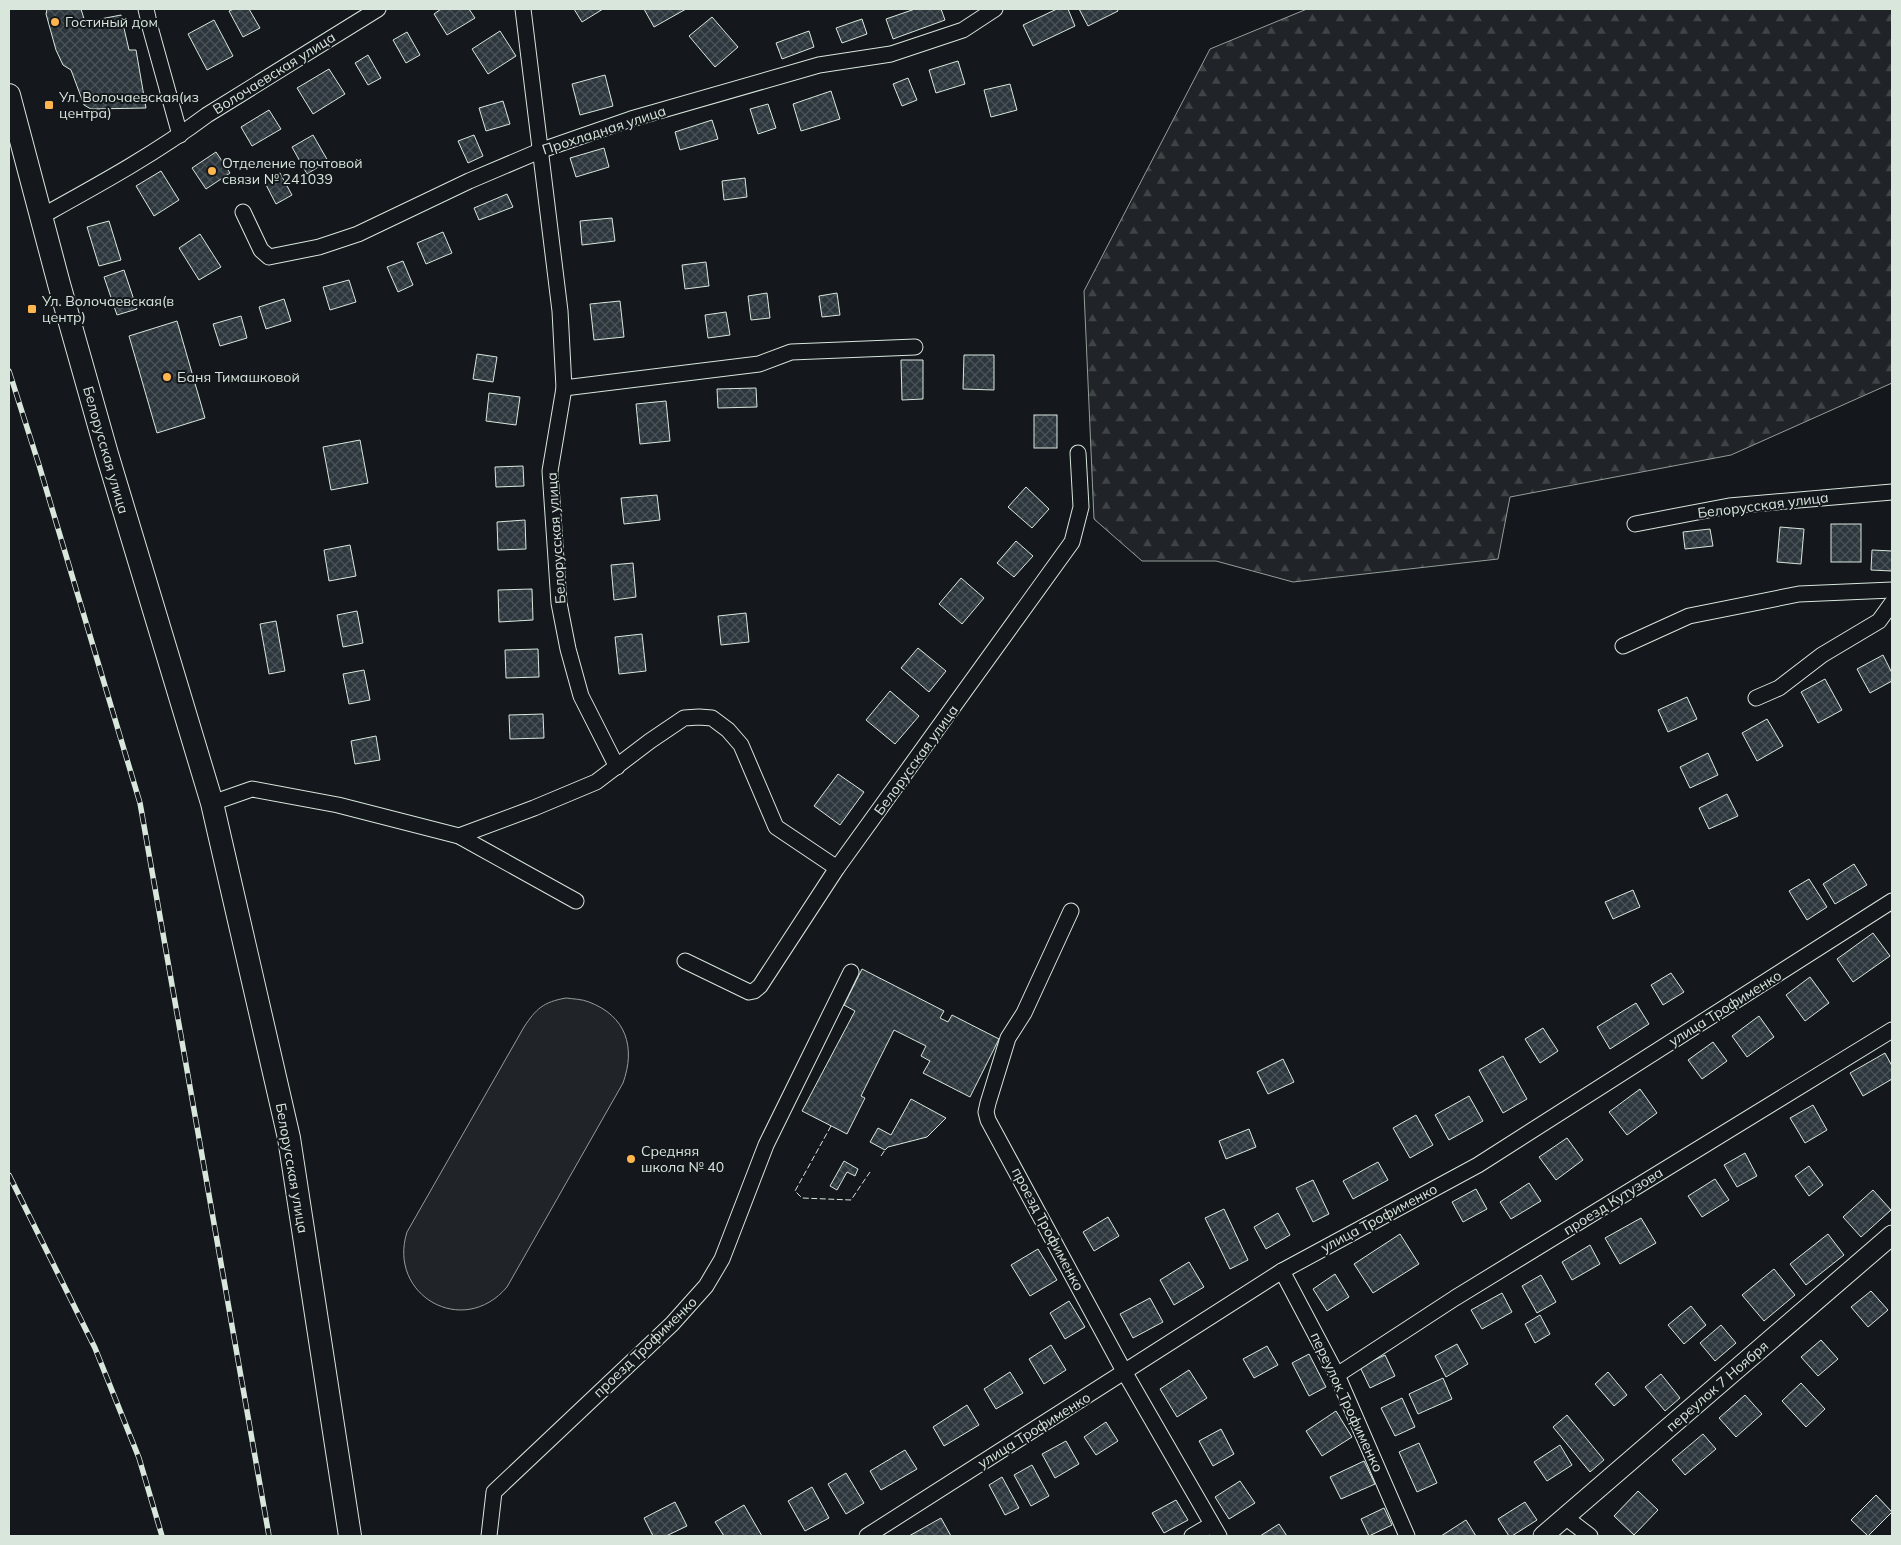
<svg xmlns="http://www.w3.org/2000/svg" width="1901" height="1545" viewBox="0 0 1901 1545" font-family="Mulish,sans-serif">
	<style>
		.grass { fill: #202428; stroke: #939e99 }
		.forest { fill: url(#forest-firs); stroke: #939e99 }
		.building { fill: url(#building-cross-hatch); stroke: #d8e6dc }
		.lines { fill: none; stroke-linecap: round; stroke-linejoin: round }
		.minor-casing { stroke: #d8e6dc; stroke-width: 17 }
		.tertiary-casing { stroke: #d8e6dc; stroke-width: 21 }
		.secondary-casing { stroke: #d8e6dc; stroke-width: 24 }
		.minor { stroke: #14181c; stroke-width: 15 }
		.tertiary { stroke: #14181c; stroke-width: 19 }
		.secondary { stroke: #14181c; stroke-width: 22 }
		.rail-casing { stroke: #d8e6dc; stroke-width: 5.5 }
		.rail { stroke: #14181c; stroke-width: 4; stroke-dasharray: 11; stroke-linecap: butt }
		.fence { stroke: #d8e6dc; stroke-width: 1; stroke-dasharray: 6 2.5; stroke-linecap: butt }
		.poi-dot { fill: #ffb74d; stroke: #14181c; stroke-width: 2 }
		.labels { text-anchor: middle; stroke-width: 4; stroke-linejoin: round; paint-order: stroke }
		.poi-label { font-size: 14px; fill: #d8e6dc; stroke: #14181c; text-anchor: start }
		.street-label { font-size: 14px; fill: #d8e6dc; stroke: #14181c }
	</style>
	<defs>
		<pattern id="forest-firs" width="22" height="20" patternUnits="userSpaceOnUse" patternTransform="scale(1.25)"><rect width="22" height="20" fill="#202428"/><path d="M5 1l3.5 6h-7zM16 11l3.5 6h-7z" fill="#404447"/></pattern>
		<pattern id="building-cross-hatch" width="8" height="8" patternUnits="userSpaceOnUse" patternTransform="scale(1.25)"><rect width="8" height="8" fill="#2c363c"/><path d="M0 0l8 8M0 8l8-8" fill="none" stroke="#4a5358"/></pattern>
	</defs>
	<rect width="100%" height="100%" fill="#14181c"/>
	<path class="grass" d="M 566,998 C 573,999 582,999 589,1002 C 626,1016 636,1047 623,1083 L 507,1287 C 463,1339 387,1295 407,1232 L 524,1027 C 536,1009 543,1002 566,998 Z"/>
	<polygon class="forest" points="1307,9 1892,9 1892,383 1731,455 1510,497 1498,559 1293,582 1216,561 1142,561 1094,519 1084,291 1210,49"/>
	<g class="building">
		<polygon points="47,9 81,9 85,22 121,15 129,50 136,50 146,108 91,109 84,105 71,70 63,65 56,50 46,14"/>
		<polygon points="234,9 249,9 260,28 243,37 229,11"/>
		<polygon points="441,9 469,9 475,18 447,35 434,14"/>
		<polygon points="574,9 603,9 582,22"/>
		<polygon points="644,9 686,9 654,27"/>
		<polygon points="915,9 941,9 945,20 893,39 886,19"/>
		<polygon points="1057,9 1068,9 1075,26 1033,46 1023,25"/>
		<polygon points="1079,9 1117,9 1118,11 1088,26"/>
		<polygon points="712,17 738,47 715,67 689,36"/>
		<polygon points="862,19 867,34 842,43 836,28"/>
		<polygon points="214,20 233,56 207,70 188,34"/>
		<polygon points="500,31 516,56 488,74 472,49"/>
		<polygon points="809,31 814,47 782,59 776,43"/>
		<polygon points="407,32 420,55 406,63 393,40"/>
		<polygon points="368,55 381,78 368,85 355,63"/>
		<polygon points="958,61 965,84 936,93 929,70"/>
		<polygon points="329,69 345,94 313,114 297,88"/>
		<polygon points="605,75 613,106 580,115 572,84"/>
		<polygon points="908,78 917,100 902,106 893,84"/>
		<polygon points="1010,84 1017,110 991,117 984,90"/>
		<polygon points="831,91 840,119 801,131 793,104"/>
		<polygon points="503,101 510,124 486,131 479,108"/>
		<polygon points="768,104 776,128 758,134 750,109"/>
		<polygon points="269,110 281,129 252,146 241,127"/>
		<polygon points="712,120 718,139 680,150 675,132"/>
		<polygon points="313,135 328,161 307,174 292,147"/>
		<polygon points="474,135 483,156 468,163 458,141"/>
		<polygon points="604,148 609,167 576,177 570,158"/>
		<polygon points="216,152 230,173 206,189 192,168"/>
		<polygon points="161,171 179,200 154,216 136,186"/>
		<polygon points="280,173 292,195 276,204 264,181"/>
		<polygon points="745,178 747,197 724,200 722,181"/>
		<polygon points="507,194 513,207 479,220 474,208"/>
		<polygon points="612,218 615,241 582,245 580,221"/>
		<polygon points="109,221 121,260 99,266 87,227"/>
		<polygon points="443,232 452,253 426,264 417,243"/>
		<polygon points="200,234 221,267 199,280 179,248"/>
		<polygon points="403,261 413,285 398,292 387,267"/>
		<polygon points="706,262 709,286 685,289 682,265"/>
		<polygon points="124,270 137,309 117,315 104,277"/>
		<polygon points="349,280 356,302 330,310 323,287"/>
		<polygon points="767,293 770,318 751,320 748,296"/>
		<polygon points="837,293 840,315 822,317 819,296"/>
		<polygon points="284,299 291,321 266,329 259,307"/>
		<polygon points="620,301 624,337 594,340 590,304"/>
		<polygon points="726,312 730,335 708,338 705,315"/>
		<polygon points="241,316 247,338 220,346 213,324"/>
		<polygon points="177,321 205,418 157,433 129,336"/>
		<polygon points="477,354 497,357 493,382 473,379"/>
		<polygon points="964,355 994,355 994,390 963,389"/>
		<polygon points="901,360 923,360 923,399 902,400"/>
		<polygon points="756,388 757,407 718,408 717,389"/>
		<polygon points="489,393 520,397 516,425 486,421"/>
		<polygon points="666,401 670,441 640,444 636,404"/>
		<rect x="1034" y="415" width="23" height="33"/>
		<polygon points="360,440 368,483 331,490 323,447"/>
		<polygon points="523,466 524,486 496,487 495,467"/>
		<polygon points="1026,487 1049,509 1032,528 1008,507"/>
		<polygon points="657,495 660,520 624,524 621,498"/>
		<polygon points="525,520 526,549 498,550 497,522"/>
		<rect x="1831" y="524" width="30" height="38"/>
		<polygon points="1780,527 1804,529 1801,564 1777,562"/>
		<polygon points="1710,529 1713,546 1685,549 1683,532"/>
		<polygon points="1016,541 1033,556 1014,577 997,563"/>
		<polygon points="350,545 356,576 329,581 324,550"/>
		<polygon points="1872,550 1892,551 1892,571 1871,570"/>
		<polygon points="633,563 636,597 614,600 611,565"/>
		<polygon points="961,578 984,598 962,624 939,604"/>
		<polygon points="532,589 533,620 499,622 498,590"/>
		<polygon points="357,611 363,643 343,647 337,615"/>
		<polygon points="746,613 749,642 721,645 718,616"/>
		<polygon points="276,621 285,671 269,674 260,624"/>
		<polygon points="642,634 646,671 619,674 615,637"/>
		<polygon points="918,648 946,671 929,692 901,668"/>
		<polygon points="538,649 539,677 506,678 505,650"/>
		<polygon points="1883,655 1892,673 1892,681 1870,693 1857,669"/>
		<polygon points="364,670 370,700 349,704 343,674"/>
		<polygon points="1825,679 1842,710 1818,723 1801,692"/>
		<polygon points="890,691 919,716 895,744 866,720"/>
		<polygon points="1687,697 1697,719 1668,732 1658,710"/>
		<polygon points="543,714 544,738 510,739 509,715"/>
		<polygon points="1767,719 1783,746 1757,761 1742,733"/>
		<polygon points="376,736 380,760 355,764 351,741"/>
		<polygon points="1708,753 1718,775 1690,788 1680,767"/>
		<polygon points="838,774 864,792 840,825 814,806"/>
		<polygon points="1727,794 1738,816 1709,829 1699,808"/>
		<polygon points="1854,864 1867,885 1835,904 1823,884"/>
		<polygon points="1809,879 1827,907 1807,920 1789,891"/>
		<polygon points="1633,890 1640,907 1613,919 1605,902"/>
		<polygon points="1873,933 1890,956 1853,982 1837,959"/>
		<polygon points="862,969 944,1011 940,1018 948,1022 952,1015 999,1039 970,1097 923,1073 930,1061 921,1056 926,1046 894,1030 861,1096 865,1098 847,1134 802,1111 855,1011 844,1005"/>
		<polygon points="1671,973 1684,992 1663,1005 1651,985"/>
		<polygon points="1810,977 1829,1003 1805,1021 1786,995"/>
		<polygon points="1636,1003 1649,1024 1610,1049 1597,1027"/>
		<polygon points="1759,1016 1774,1037 1747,1057 1732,1036"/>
		<polygon points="1543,1028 1558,1051 1540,1063 1525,1039"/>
		<polygon points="1713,1042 1727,1061 1702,1079 1688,1060"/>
		<polygon points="1885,1053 1892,1066 1892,1079 1863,1096 1850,1073"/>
		<polygon points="1503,1056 1527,1099 1503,1113 1479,1070"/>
		<polygon points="1283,1059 1294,1082 1268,1094 1257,1072"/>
		<polygon points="1640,1089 1657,1113 1627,1135 1609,1112"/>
		<polygon points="1469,1096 1483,1121 1449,1140 1435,1115"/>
		<polygon points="911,1099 946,1118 927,1137 888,1147 885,1150 870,1142 878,1128 891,1135"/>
		<polygon points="1813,1105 1827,1130 1805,1143 1790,1118"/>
		<polygon points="1416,1115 1433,1145 1410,1158 1393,1128"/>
		<polygon points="1249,1129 1256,1147 1226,1159 1219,1141"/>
		<polygon points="1567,1138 1583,1160 1556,1180 1539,1157"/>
		<polygon points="1745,1153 1757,1176 1737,1187 1724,1165"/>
		<polygon points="844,1161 858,1169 855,1176 847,1172 837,1190 830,1186"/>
		<polygon points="1378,1162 1388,1180 1353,1199 1343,1181"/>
		<polygon points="1809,1166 1823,1185 1809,1196 1795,1176"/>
		<polygon points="1715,1179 1729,1200 1702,1217 1688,1196"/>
		<polygon points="1313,1180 1329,1214 1313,1222 1296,1188"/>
		<polygon points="1529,1183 1541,1201 1511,1219 1500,1202"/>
		<polygon points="1476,1189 1487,1209 1463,1222 1452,1202"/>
		<polygon points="1873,1190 1891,1210 1861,1237 1843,1217"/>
		<polygon points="1224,1209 1248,1260 1230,1269 1205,1218"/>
		<polygon points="1278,1213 1290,1235 1266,1249 1254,1227"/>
		<polygon points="1108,1217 1119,1236 1094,1251 1083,1232"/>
		<polygon points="1641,1218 1656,1243 1620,1264 1605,1238"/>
		<polygon points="1400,1234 1419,1264 1373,1293 1354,1264"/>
		<polygon points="1828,1234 1844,1255 1806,1285 1790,1264"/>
		<polygon points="1590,1245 1600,1264 1572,1280 1562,1262"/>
		<polygon points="1038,1249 1057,1280 1030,1296 1011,1265"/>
		<polygon points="1189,1262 1204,1287 1174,1305 1160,1280"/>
		<polygon points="1774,1269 1795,1295 1764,1321 1742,1295"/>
		<polygon points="1335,1274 1349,1297 1327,1311 1313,1289"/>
		<polygon points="1541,1275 1556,1302 1537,1313 1522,1286"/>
		<polygon points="1871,1291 1888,1310 1868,1327 1851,1307"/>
		<polygon points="1502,1293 1512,1312 1482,1329 1471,1310"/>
		<polygon points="1150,1298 1163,1322 1133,1338 1120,1314"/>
		<polygon points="1069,1301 1085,1327 1065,1339 1050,1313"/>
		<polygon points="1691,1306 1706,1325 1684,1344 1668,1325"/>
		<polygon points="1540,1315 1550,1334 1535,1343 1525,1324"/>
		<polygon points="1721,1325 1736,1343 1715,1361 1700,1343"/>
		<polygon points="1821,1340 1838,1359 1818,1376 1801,1357"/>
		<polygon points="1457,1344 1468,1364 1446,1377 1435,1356"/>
		<polygon points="1051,1345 1066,1370 1044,1384 1029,1359"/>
		<polygon points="1267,1346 1278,1365 1254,1378 1243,1359"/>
		<polygon points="1309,1354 1326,1387 1309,1396 1292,1363"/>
		<polygon points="1385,1355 1395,1376 1370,1388 1360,1367"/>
		<polygon points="1189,1370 1207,1398 1177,1417 1160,1389"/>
		<polygon points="1010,1372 1023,1393 996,1409 984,1389"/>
		<polygon points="1608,1372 1627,1395 1614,1406 1595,1384"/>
		<polygon points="1661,1374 1680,1398 1665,1411 1645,1387"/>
		<polygon points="1443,1378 1452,1399 1418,1414 1409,1394"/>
		<polygon points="1801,1383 1825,1409 1806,1427 1782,1401"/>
		<polygon points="1745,1395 1762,1414 1736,1437 1719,1418"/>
		<polygon points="1402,1398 1415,1427 1395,1436 1381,1408"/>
		<polygon points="967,1405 979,1425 944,1446 933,1427"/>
		<polygon points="1336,1411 1352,1437 1322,1456 1306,1431"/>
		<polygon points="1567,1415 1604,1460 1590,1472 1553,1427"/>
		<polygon points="1106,1422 1118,1441 1096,1455 1084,1437"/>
		<polygon points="1221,1429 1234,1454 1213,1466 1199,1441"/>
		<polygon points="1703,1434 1716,1449 1685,1475 1672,1460"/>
		<polygon points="1066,1441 1079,1464 1055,1478 1042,1454"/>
		<polygon points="1419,1443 1437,1483 1417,1492 1399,1452"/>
		<polygon points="1560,1445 1572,1465 1547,1481 1534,1462"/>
		<polygon points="905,1450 917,1469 881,1490 870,1471"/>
		<polygon points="1364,1461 1375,1484 1341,1499 1330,1477"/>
		<polygon points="1032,1465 1049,1496 1031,1506 1014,1475"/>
		<polygon points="846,1473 864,1503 846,1514 828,1484"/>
		<polygon points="1002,1477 1019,1508 1005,1515 989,1485"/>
		<polygon points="1240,1481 1255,1503 1229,1519 1215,1497"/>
		<polygon points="812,1487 829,1518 805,1531 788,1501"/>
		<polygon points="1638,1491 1658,1510 1634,1535 1614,1516"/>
		<polygon points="1876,1495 1892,1512 1868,1536 1851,1520"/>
		<polygon points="1176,1500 1188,1520 1164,1533 1152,1513"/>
		<polygon points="675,1502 687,1526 666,1536 653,1536 644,1518"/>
		<polygon points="1525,1502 1537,1520 1512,1536 1509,1536 1498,1519"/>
		<polygon points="744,1505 762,1536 724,1536 715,1522"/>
		<polygon points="1384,1508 1392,1525 1369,1536 1361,1519"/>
		<polygon points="941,1518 951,1536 909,1536"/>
		<polygon points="1466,1520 1476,1536 1441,1536"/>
		<polygon points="1279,1524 1287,1536 1260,1536"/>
	</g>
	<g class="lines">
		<defs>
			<g id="minor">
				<polyline points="146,9 150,27 180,135"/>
				<polyline points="523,9 560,311 564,388 550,471 559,603 568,649 581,696 617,767"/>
				<polyline points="243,212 261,250 269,257 319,247 358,234 469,181 542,150 631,119 819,65 891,54 963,30 995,9"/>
				<path d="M 42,216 C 98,185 155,154 207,115 L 378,9"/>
				<polyline points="564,388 759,364 791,352 915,347"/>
				<polyline points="1635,524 1729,506 1892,492"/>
				<polyline points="1623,646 1689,616 1799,594 1892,590"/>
				<polyline points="1756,698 1779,688 1822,655 1879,621 1892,603"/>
				<polyline points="212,803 252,789 338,805 459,836 576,901"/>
				<polyline points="459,836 534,808 596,782 650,741 684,718 699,717 712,718 728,730 741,745 776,827 837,868"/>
				<polyline points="1071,911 1024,1013 1008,1038 988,1103 986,1112 988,1120 1125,1373 1219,1536"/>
				<polyline points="685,961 749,992 754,991 760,986 837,868 1072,542 1081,507 1078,453"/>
				<polyline points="1282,1271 1337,1375 1407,1536"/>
				<polyline points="1337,1375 1455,1298 1892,1030"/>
				<polyline points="1565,1517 1590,1536"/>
				<polyline points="489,1536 494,1492 672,1324 706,1286 722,1259 766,1145 851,972"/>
				<polyline points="867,1536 1282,1271 1478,1165 1892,901"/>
				<polyline points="1192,1536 1211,1525"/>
			</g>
			<polyline id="tertiary" points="1543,1536 1892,1235"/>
			<polyline id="secondary" points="9,95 59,284 107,454 212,803 289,1138 350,1536"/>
		</defs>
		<use href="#minor" class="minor-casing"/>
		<use href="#tertiary" class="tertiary-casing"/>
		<use href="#secondary" class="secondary-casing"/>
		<use href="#minor" class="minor"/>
		<use href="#tertiary" class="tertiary"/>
		<use href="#secondary" class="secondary"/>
		<defs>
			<g id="rail">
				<polyline points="9,371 39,465 140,803 269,1536"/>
				<polyline points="9,1175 95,1348 139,1458 162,1536"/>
			</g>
		</defs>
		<use href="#rail" class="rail-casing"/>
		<use href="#rail" class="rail"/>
		<g class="fence">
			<polyline points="831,1126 795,1191 802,1198 851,1200 870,1172"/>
			<polyline points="881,1156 885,1150"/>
		</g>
	</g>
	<g class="poi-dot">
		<circle cx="55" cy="22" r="5"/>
		<rect x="44" y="100" width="10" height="10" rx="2.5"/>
		<circle cx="212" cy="171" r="5"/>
		<rect x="27" y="304" width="10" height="10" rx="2.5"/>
		<circle cx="167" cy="377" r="5"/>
		<circle cx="631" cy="1159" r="5"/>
	</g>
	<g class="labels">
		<g class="poi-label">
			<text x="65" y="27">Гостиный дом</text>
			<text x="59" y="102">Ул. Волочаевская(из<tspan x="59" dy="16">центра)</tspan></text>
			<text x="222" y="168">Отделение почтовой<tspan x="222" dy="16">связи № 241039</tspan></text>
			<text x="42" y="306">Ул. Волочаевская(в<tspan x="42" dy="16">центр)</tspan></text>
			<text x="177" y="382">Баня Тимашковой</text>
			<text x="641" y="1156">Средняя<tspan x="641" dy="16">школа № 40</tspan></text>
		</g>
		<g class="street-label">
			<text transform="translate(274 73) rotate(-32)" y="5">Волочаевская улица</text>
			<text transform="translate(604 130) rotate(-18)" y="5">Прохладная улица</text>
			<text transform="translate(106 450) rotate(74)" y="5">Белорусская улица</text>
			<text transform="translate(1763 505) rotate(-7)" y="5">Белорусская улица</text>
			<text transform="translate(556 538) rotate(-94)" y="5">Белорусская улица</text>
			<text transform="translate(916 760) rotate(-54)" y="5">Белорусская улица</text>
			<text transform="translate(1725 1008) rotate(-32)" y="5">улица Трофименко</text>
			<text transform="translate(292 1168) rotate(80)" y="5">Белорусская улица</text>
			<text transform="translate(1613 1201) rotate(-32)" y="5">проезд Кутузова</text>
			<text transform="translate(1379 1218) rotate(-28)" y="5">улица Трофименко</text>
			<text transform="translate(1048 1229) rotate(62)" y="5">проезд Трофименко</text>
			<text transform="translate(645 1347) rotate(-44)" y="5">проезд Трофименко</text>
			<text transform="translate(1717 1386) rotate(-41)" y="5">переулок 7 Ноября</text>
			<text transform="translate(1347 1402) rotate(65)" y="5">переулок Трофименко</text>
			<text transform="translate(1034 1430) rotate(-32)" y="5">улица Трофименко</text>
		</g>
	</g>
	<rect width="1901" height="1545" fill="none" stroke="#d8e6dc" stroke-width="20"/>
</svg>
